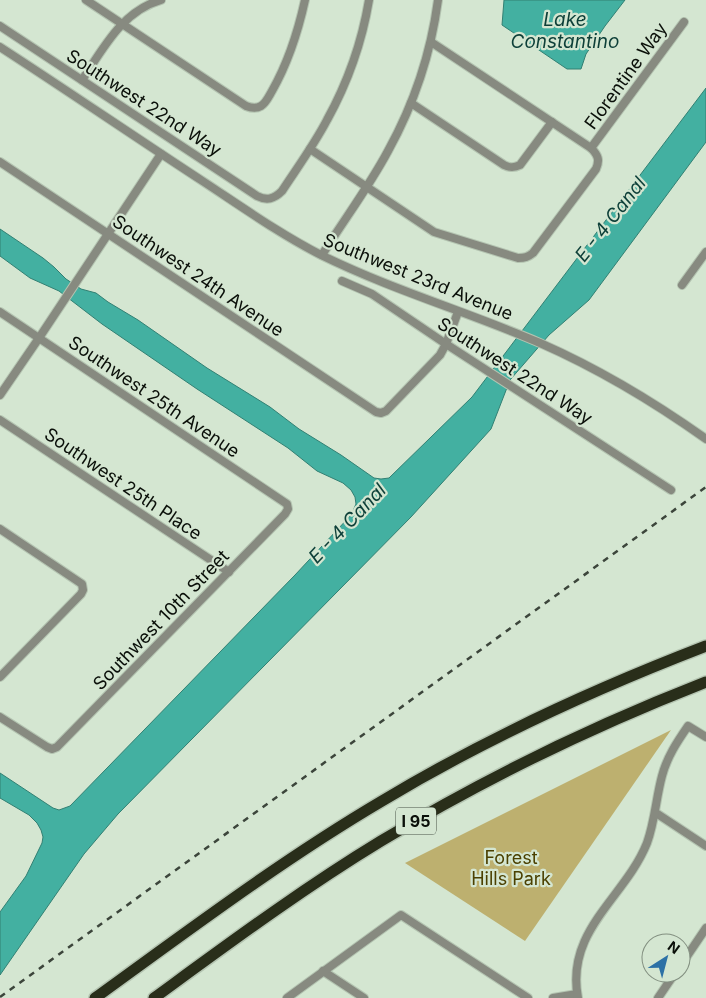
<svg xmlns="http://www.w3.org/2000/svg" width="706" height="998" viewBox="0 0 706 998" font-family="Inter,sans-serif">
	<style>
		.green { fill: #bdb06f }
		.water { fill: #43b0a1; stroke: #328073 }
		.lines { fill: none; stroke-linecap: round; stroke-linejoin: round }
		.minor-casing { stroke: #b4c4b1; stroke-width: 10 }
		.highway-casing { stroke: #b4c4b1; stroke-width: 14 }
		.minor { stroke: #878a80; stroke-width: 8 }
		.highway { stroke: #292e1a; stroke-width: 11 }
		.rail { stroke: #3c453b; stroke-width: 2.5; stroke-dasharray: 6 6; stroke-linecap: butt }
		.labels { text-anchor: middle; stroke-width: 4.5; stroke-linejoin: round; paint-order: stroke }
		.shield { fill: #d4e6d1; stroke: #475045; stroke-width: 1 }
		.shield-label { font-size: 16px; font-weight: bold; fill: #0a0f09 }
		.street-label { font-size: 18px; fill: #0a0f09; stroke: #d4e6d1 }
		.park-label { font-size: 18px; fill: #4b4000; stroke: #d4e6d1 }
		.water-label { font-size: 19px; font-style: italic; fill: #0d3f38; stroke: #d4e6d1 }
	</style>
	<rect width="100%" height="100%" fill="#d4e6d1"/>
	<polygon class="green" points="671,730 525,941 405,863"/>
	<g class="water">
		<polygon points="504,0 625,0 605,26 586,54 581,69 567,69 502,25"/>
		<polygon points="706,88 706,142 589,300 549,335 510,380 491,429 411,517 118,814 84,854 0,975 0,912 26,876 42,843 43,837 41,830 37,823 29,815 0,798 0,773 53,808 59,810 70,806 295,575 351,515 356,504 355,497 351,490 343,483 317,471 288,448 197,389 102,324 59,291 30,278 0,256 0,229 43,258 54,267 66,279 81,289 96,293 108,302 138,320 207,368 270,407 299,429 341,455 374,478 381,479 389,478 472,397"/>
	</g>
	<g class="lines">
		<defs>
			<g id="minor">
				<path d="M 86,0 L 246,106 C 251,108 256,109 261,106 C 266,103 269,96 272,91 C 288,63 298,32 305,0"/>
				<path d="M 0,26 L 257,196 C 267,201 274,199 282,191 C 297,168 314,145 327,120 C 348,82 362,42 369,0"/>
				<path d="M 0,47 C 68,91 135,137 204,182 C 242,207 280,234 321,255 C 392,290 468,312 540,343 C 599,369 654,402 706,439"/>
				<path d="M 82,80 C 103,49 122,11 161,0"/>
				<path d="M 411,103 L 504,165 C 510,168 514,168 520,165 L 552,122"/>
				<polyline points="591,148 684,22"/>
				<path d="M 310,149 L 434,232 L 518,258 C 525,258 528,257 533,253 L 596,169 C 600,160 598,155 591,148 L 431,42"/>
				<polyline points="0,162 376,412 381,413 386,411 440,355 446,344 458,312"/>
				<path d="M 322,255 L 329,244 C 349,213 371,183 388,151 C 414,104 431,53 438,0"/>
				<polyline points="342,281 372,294 446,344 671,490"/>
				<polyline points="682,285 706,252"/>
				<polyline points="0,312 287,504 288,509 285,514 57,747 52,749 47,747 0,717"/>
				<polyline points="0,395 39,338 161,154"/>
				<polyline points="0,420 229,572"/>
				<polyline points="0,529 82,584 83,590 81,594 0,677"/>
				<polyline points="656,813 706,846"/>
				<polyline points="681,965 706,928"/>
				<polyline points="323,971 364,998"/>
				<polyline points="287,998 401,915 528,998"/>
				<polyline points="553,998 577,994"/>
				<path d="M 578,998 C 565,930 625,898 647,843 C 655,821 656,798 662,776 C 667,757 677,742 688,726 L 706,737"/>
				<polyline points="658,998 675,973"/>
			</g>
			<g id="highway">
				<path d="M 95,998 C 189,930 282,860 382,801 C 485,739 594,689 706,646"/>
				<path d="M 154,998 C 228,944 302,889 381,841 C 484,779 593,726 706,682"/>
			</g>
		</defs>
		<use href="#minor" class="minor-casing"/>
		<use href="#highway" class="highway-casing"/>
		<use href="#minor" class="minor"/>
		<use href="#highway" class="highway"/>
		<polyline class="rail" points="0,997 706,487"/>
	</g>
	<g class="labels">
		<rect class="shield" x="396" y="807.5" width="40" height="27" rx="4"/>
		<g class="shield-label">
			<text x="416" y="827">I 95</text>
		</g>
		<g class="street-label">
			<text transform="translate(626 76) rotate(-54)" y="6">Florentine Way</text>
			<text transform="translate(144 103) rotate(33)" y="6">Southwest 22nd Way</text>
			<text transform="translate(198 276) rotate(34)" y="6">Southwest 24th Avenue</text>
			<text transform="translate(418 277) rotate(22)" y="6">Southwest 23rd Avenue</text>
			<text transform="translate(515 371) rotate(33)" y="6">Southwest 22nd Way</text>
			<text transform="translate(154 397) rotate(34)" y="6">Southwest 25th Avenue</text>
			<text transform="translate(123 484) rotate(34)" y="6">Southwest 25th Place</text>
			<text transform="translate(161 620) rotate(-46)" y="6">Southwest 10th Street</text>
		</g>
		<g class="park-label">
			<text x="511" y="864">Forest<tspan x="511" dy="21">Hills Park</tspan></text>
		</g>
		<g class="water-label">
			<text x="565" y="26">Lake<tspan x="565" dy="22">Constantino</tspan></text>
			<text transform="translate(610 219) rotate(-52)" y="7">E - 4 Canal</text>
			<text transform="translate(347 523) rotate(-46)" y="7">E - 4 Canal</text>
		</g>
	</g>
	<g transform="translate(666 958) rotate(36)"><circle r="24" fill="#d4e6d1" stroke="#839081"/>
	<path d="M0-4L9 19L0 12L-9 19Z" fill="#2c71a6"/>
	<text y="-8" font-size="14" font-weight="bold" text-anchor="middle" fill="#0a0f09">N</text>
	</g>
</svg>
